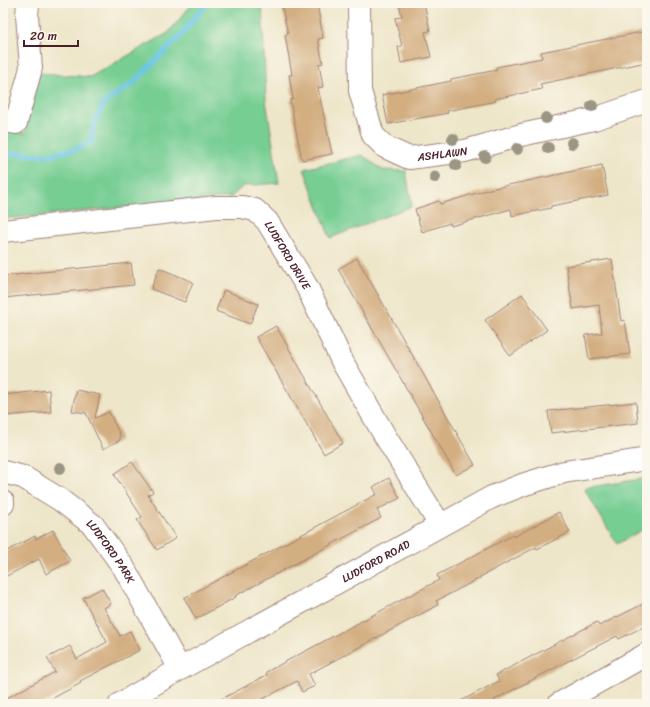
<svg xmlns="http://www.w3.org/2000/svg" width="650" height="707" viewBox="0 0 650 707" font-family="Sriracha,sans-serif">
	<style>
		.green { fill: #76ce93; stroke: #60765f }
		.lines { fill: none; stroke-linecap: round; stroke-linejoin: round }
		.stream { stroke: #66c5e4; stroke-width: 5.5 }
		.building { fill: #d3ae81 }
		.minor-casing { stroke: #9c827a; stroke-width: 24 }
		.minor { stroke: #fff; stroke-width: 22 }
		.tree { fill: #9b9683 }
		.labels { text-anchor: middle; stroke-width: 3; stroke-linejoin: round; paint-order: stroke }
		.street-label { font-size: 11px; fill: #4a1f2b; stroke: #fbf7ec }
	</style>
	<rect width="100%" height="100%" fill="#fbf7ec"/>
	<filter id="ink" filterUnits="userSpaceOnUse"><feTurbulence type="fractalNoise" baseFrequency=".025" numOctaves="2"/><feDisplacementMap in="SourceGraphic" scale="8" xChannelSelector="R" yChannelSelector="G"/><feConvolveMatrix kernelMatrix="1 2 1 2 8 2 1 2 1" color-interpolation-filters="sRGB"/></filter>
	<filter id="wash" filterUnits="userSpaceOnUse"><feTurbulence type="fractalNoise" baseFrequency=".012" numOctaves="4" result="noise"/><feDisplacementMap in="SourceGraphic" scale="16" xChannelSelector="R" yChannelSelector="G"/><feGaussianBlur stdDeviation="0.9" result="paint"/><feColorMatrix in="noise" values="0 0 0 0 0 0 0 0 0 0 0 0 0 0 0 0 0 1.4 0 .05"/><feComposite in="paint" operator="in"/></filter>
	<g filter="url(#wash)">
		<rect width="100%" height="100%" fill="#eee6c9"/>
		<g class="green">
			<polygon points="193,3 262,3 266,100 279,183 243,186 231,197 3,219 3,130 25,134 39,73 90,77 168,33"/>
			<polygon points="362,155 383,170 406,171 412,206 330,238 304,169"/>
			<polygon points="647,478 647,527 617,544 584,488"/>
		</g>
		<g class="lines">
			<polyline class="stream" points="3,153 47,155 76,149 92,141 93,126 104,103 133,83 182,34 207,3"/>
		</g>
		<g id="blocks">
			<g class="building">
				<polygon points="281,3 317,3 323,38 318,39 323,63 319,64 323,87 318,88 332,154 302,160 290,100 293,99 289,75 292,75 285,35 288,34"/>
				<polygon points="399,3 424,3 430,31 425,32 431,57 401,63 398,47 402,46 395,18 402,17"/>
				<polygon points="647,31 647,62 540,84 542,89 495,99 496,101 447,111 448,113 388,124 382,95 451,81 451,79 497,70 496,67 542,58 541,52"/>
				<polygon points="602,165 608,195 551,206 551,208 512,216 511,209 451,226 450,223 422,232 415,209 439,201 440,204 490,189"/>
				<polygon points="357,258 475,465 456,475 338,269"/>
				<polygon points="612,259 621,321 625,320 630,354 589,359 585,335 602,333 599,305 573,309 566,266"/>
				<polygon points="131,263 134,285 3,298 3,276"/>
				<polygon points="159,268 193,282 185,302 151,289"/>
				<polygon points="224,290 258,304 250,324 216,311"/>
				<polygon points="522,294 547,330 510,356 485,320"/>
				<polygon points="276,326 343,443 324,454 256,337"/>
				<polygon points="49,390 51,412 3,416 3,395"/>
				<polygon points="76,390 100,395 95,418 109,412 120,435 120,440 103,449 86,413 72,411"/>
				<polygon points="636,402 638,423 551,433 548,411"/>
				<polygon points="132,462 153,492 148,495 176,538 157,550 137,520 142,517 114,474"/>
				<polygon points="389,478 400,498 377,510 381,518 235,596 236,597 196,619 184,598 377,494 373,487"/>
				<polygon points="559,512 570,532 537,549 536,547 480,577 480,578 436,601 438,605 309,674 315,686 302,692 297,681 263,699 266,704 212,704 267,675 266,672 439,580 437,575 513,535 514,537"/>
				<polygon points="53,530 70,561 46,574 39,559 3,578 3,553 35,536 36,539"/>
				<polygon points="102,588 111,604 104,608 120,636 130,631 140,650 80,681 81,683 42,704 3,704 3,700 55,672 47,658 70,646 77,659 107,642 83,598"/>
				<polygon points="647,602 647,625 619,639 617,636 570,660 494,700 497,704 455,704 499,681 496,675 597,622 599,626"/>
			</g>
		</g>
	</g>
	<g filter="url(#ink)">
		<use href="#blocks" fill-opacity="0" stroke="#9c827a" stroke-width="1"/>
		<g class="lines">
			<defs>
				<g id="minor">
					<path id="s1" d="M 359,3 L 360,91 L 373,135 L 385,147 L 409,158 L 465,151 L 521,135 L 594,119 L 647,101"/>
					<polyline points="3,121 16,123 31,68 27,15 28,3"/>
					<path id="s2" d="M 3,231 L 216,207 L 242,207 L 255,210 L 267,221 L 307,287 L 343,363 L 385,436 L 440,525"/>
					<path id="s3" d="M 3,472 L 23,477 L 59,499 L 93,525 L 124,568 L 180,669"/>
					<polyline points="3,502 3,504"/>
					<path id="s4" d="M 120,704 L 180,669 L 492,497 L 525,484 L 564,472 L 647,459"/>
					<polyline points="559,704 647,654"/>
				</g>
			</defs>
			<use href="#minor" class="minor-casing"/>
			<use href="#minor" class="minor"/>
		</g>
		<g class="tree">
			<circle cx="592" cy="106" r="6"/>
			<circle cx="546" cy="118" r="6"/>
			<circle cx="453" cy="139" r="6"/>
			<circle cx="572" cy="143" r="6"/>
			<circle cx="548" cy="148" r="6"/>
			<circle cx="517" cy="149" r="6"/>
			<circle cx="485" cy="157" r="6"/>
			<circle cx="456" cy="165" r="6"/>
			<circle cx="435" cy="177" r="6"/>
			<circle cx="60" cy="468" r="6"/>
		</g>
	</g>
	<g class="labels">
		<g class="street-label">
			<text dy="4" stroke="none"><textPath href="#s1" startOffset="211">ASHLAWN</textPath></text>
			<text dy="4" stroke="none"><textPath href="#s2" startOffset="310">LUDFORD DRIVE</textPath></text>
			<text dy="4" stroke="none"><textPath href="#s3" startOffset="137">LUDFORD PARK</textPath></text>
			<text dy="4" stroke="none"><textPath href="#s4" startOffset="293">LUDFORD ROAD</textPath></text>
		</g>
	</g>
	<rect width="650" height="707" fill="none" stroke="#fbf7ec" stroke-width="16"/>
	<path d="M24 40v6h54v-6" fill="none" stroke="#4a1f2b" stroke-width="2"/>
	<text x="30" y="40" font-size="12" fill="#4a1f2b" stroke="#fbf7ec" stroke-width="3" paint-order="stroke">20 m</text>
</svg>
